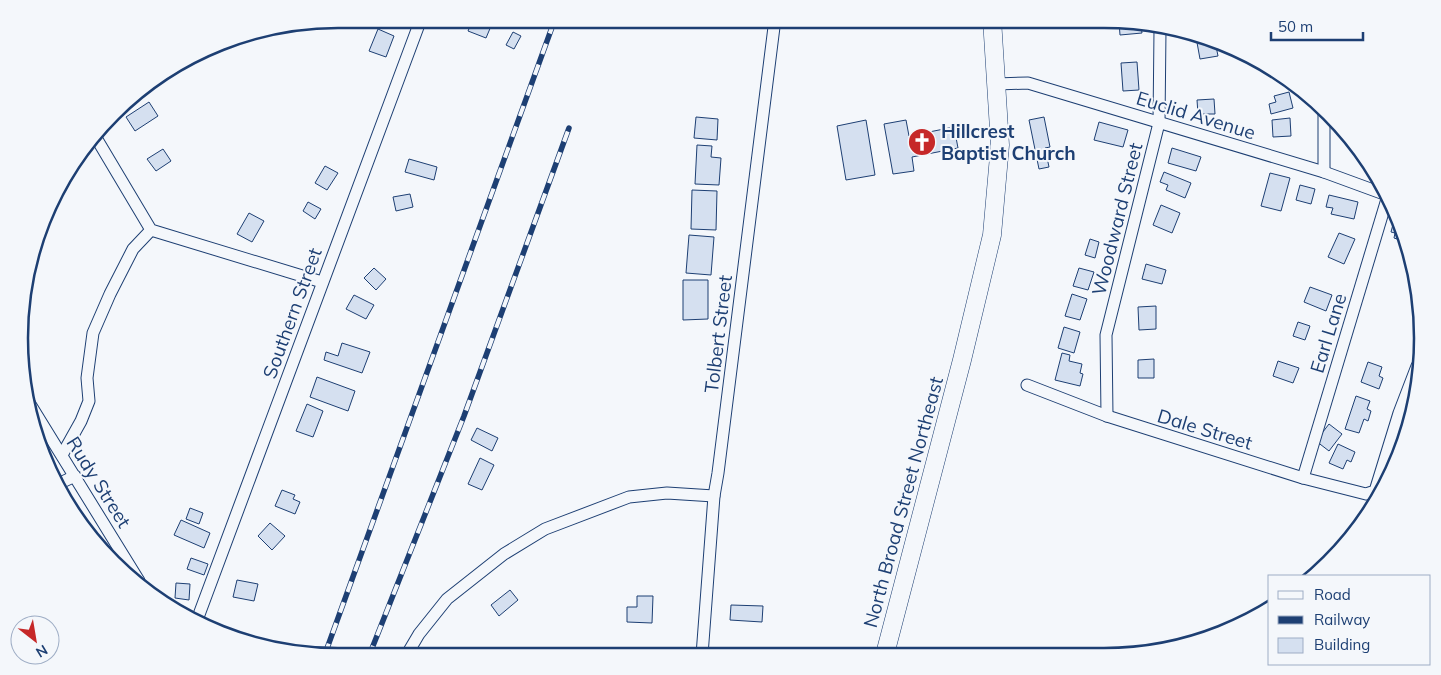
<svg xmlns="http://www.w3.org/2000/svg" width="1441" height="675" viewBox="0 0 1441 675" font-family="Mulish,sans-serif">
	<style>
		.building { fill: #d5e0f0; stroke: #1d3f73 }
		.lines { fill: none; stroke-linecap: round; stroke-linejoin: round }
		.street-casing { stroke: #1d3f73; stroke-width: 13 }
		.primary-casing { stroke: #1d3f73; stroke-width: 19 }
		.street { stroke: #f4f7fb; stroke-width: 11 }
		.primary { stroke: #f4f7fb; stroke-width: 18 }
		.rail-casing { stroke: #1d3f73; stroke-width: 5.5 }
		.rail { stroke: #f4f7fb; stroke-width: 4; stroke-dasharray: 11; stroke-linecap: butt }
		.labels { text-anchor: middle; stroke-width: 4; stroke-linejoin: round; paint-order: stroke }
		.street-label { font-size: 19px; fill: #1d3f73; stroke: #f4f7fb }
		.poi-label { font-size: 19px; font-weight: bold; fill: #1d3f73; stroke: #f4f7fb; text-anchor: start }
		.rim { fill: none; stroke: #1d3f73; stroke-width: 2.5 }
	</style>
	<rect width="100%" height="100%" fill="#f4f7fb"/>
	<g class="building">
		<polygon points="473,19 494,19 486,38 468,31"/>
		<polygon points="1119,22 1141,26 1142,33 1120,35"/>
		<polygon points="378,29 394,36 386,57 369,51"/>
		<polygon points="513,32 521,36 514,49 506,45"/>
		<polygon points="1196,37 1215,41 1218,56 1200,59"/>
		<polygon points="1137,62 1139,90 1123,91 1121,63"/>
		<polygon points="1289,92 1293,108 1271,114 1269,104 1276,102 1274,96"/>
		<polygon points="1214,99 1215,114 1198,114 1197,100"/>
		<polygon points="149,102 158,116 135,131 126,117"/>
		<polygon points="696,117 718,119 717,140 694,138"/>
		<polygon points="1044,117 1050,147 1045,148 1049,167 1039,169 1029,120"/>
		<polygon points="1290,118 1291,136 1273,137 1272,120"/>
		<polygon points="866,120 875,175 846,180 837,126"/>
		<polygon points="906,120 909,136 954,127 958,148 912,157 914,171 893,174 884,124"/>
		<polygon points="1099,122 1128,130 1123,147 1094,140"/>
		<polygon points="697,145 712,146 711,157 721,158 719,185 695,184"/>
		<polygon points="1172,148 1201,157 1196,171 1168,163"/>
		<polygon points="163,149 171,161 156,171 147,159"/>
		<polygon points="409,159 437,167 434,180 405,172"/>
		<polygon points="325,166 338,173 327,190 315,183"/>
		<polygon points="1164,172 1191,183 1185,198 1166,190 1168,185 1160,182"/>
		<polygon points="1270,173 1290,178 1281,211 1261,206"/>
		<polygon points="1300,185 1315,189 1311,204 1296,200"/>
		<polygon points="692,190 717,191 716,230 691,229"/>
		<polygon points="410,194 413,207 396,211 393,197"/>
		<polygon points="1329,195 1358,202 1354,219 1331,214 1333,208 1326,207"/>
		<polygon points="308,202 321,209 315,219 303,211"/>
		<polygon points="1161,205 1180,213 1172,233 1153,225"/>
		<polygon points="249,213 264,221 252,242 237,234"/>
		<polygon points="1396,213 1398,216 1403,241 1394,238 1395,233 1391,232"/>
		<polygon points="1339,233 1355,239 1344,264 1328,257"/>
		<polygon points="689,235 714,237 711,275 686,273"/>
		<polygon points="1090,239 1099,242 1095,258 1085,255"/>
		<polygon points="1146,264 1166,270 1162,284 1142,279"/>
		<polygon points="374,268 386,279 376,290 364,278"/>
		<polygon points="1079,268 1094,272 1088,290 1073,286"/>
		<polygon points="683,280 708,280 708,319 683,320"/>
		<polygon points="1310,287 1332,295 1326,311 1304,302"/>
		<polygon points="1072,294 1087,299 1080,320 1065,316"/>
		<polygon points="354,295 374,305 366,319 346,309"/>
		<polygon points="1156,306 1156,329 1139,330 1138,307"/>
		<polygon points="1298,322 1310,326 1305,340 1293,336"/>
		<polygon points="1064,327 1080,332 1074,353 1058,348"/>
		<polygon points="342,343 370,352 362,373 324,360 326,352 338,356"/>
		<polygon points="1062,353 1070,355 1069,361 1082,364 1080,373 1083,374 1080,386 1055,380"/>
		<polygon points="1154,359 1154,378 1138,378 1138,360"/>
		<polygon points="1278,361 1299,368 1293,383 1273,376"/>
		<polygon points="1368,362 1382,367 1379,376 1383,378 1379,389 1361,382"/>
		<polygon points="317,377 355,391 348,411 310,397"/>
		<polygon points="1356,396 1370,401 1367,409 1371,411 1368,421 1364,419 1359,433 1345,429"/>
		<polygon points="307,404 323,411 313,437 296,431"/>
		<polygon points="1329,424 1342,434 1329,451 1316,441"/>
		<polygon points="477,428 498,438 492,451 471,440"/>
		<polygon points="1338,444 1355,452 1351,462 1347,460 1343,469 1329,463"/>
		<polygon points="480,458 494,465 482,490 468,484"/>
		<polygon points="282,490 295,495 293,499 300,502 295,514 275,506"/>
		<polygon points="190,508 203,513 199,524 186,519"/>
		<polygon points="181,520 210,533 204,548 174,535"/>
		<polygon points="270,523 285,536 272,550 258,536"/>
		<polygon points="191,558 208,564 204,575 187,569"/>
		<polygon points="237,580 258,584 254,601 233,597"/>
		<polygon points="176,583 190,584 189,600 175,598"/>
		<polygon points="510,590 518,600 499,616 491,605"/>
		<polygon points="637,596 653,596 652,623 627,622 627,607 637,607"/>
		<polygon points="731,605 763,606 762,622 730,620"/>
	</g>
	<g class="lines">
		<defs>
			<g id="street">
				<polyline points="996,84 1028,83 1324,172 1384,194"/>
				<polyline points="95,136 151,230 322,282"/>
				<polyline points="1324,172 1324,109"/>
				<polyline points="1027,385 1107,416 1303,478 1366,494 1375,491 1399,413 1417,366"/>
				<polyline points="28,401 139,581"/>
				<polyline points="1107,416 1106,335 1159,123 1160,30"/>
				<polyline points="62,455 81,421 89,401 87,378 93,333 110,294 133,249 151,230"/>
				<polyline points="1303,478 1387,199"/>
				<polyline points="56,485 75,476"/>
				<polyline points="197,620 421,19"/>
				<polyline points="702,655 714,496 718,473 775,19"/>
				<polyline points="406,656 419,634 447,599 504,554 545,529 629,497 667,493 714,496"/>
			</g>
			<polyline id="primary" points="885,654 962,360 992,235 1000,145 992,19"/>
		</defs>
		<use href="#street" class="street-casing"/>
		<use href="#primary" class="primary-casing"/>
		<use href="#street" class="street"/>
		<use href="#primary" class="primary"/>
		<defs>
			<g id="rail">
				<polyline points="325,654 555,19"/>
				<polyline points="369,656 464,416 569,128"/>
			</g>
		</defs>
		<use href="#rail" class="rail-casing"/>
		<use href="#rail" class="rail"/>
	</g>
	<defs>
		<symbol id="church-disc" viewBox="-11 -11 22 22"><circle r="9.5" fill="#c62828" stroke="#f4f7fb"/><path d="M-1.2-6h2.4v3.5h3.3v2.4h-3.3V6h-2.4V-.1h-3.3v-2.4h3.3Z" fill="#fff"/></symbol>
	</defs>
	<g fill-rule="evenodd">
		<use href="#church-disc" x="906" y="126" width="32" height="32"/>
	</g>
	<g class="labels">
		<g class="street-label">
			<text transform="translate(1196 115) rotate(17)" y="7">Euclid Avenue</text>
			<text transform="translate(1117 219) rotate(-76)" y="7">Woodward Street</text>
			<text transform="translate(292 313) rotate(-70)" y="7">Southern Street</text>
			<text transform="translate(1328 333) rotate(-73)" y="7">Earl Lane</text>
			<text transform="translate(718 334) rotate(-83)" y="7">Tolbert Street</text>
			<text transform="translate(1205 429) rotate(17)" y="7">Dale Street</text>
			<text transform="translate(99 482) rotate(58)" y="7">Rudy Street</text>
			<text transform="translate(903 502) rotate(-75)" y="7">North Broad Street Northeast</text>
		</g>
		<g class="poi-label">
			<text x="941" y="138">Hillcrest<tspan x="941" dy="22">Baptist Church</tspan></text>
		</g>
	</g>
	<path d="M0 0H1441V675H0ZM338 28H1104A310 310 0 0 1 1414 338V338A310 310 0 0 1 1104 648H338A310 310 0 0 1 28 338V338A310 310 0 0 1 338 28Z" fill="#f4f7fb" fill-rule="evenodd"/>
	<path class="rim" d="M338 28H1104A310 310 0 0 1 1414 338V338A310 310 0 0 1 1104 648H338A310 310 0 0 1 28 338V338A310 310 0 0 1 338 28Z"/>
	<rect x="1268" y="575" width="162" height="90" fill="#f4f7fb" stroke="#9eadc5"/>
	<rect x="1278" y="591" width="25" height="8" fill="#f4f7fb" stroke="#9eadc5"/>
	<text x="1314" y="600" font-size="15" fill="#1d3f73">Road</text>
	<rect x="1278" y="616" width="25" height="8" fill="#1d3f73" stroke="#9eadc5"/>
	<text x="1314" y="625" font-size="15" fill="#1d3f73">Railway</text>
	<rect x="1278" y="638" width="25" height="15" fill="#d5e0f0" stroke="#9eadc5"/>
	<text x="1314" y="650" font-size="15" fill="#1d3f73">Building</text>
	<g transform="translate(35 640) rotate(149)"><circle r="24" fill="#f4f7fb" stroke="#9eadc5"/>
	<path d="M0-4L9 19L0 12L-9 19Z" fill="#c62828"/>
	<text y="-8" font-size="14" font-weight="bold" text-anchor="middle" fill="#1d3f73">N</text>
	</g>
	<path d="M1271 32v8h92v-8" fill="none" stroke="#1d3f73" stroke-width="2.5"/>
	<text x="1278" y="32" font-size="15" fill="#1d3f73" stroke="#f4f7fb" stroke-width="4" paint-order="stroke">50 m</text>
</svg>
